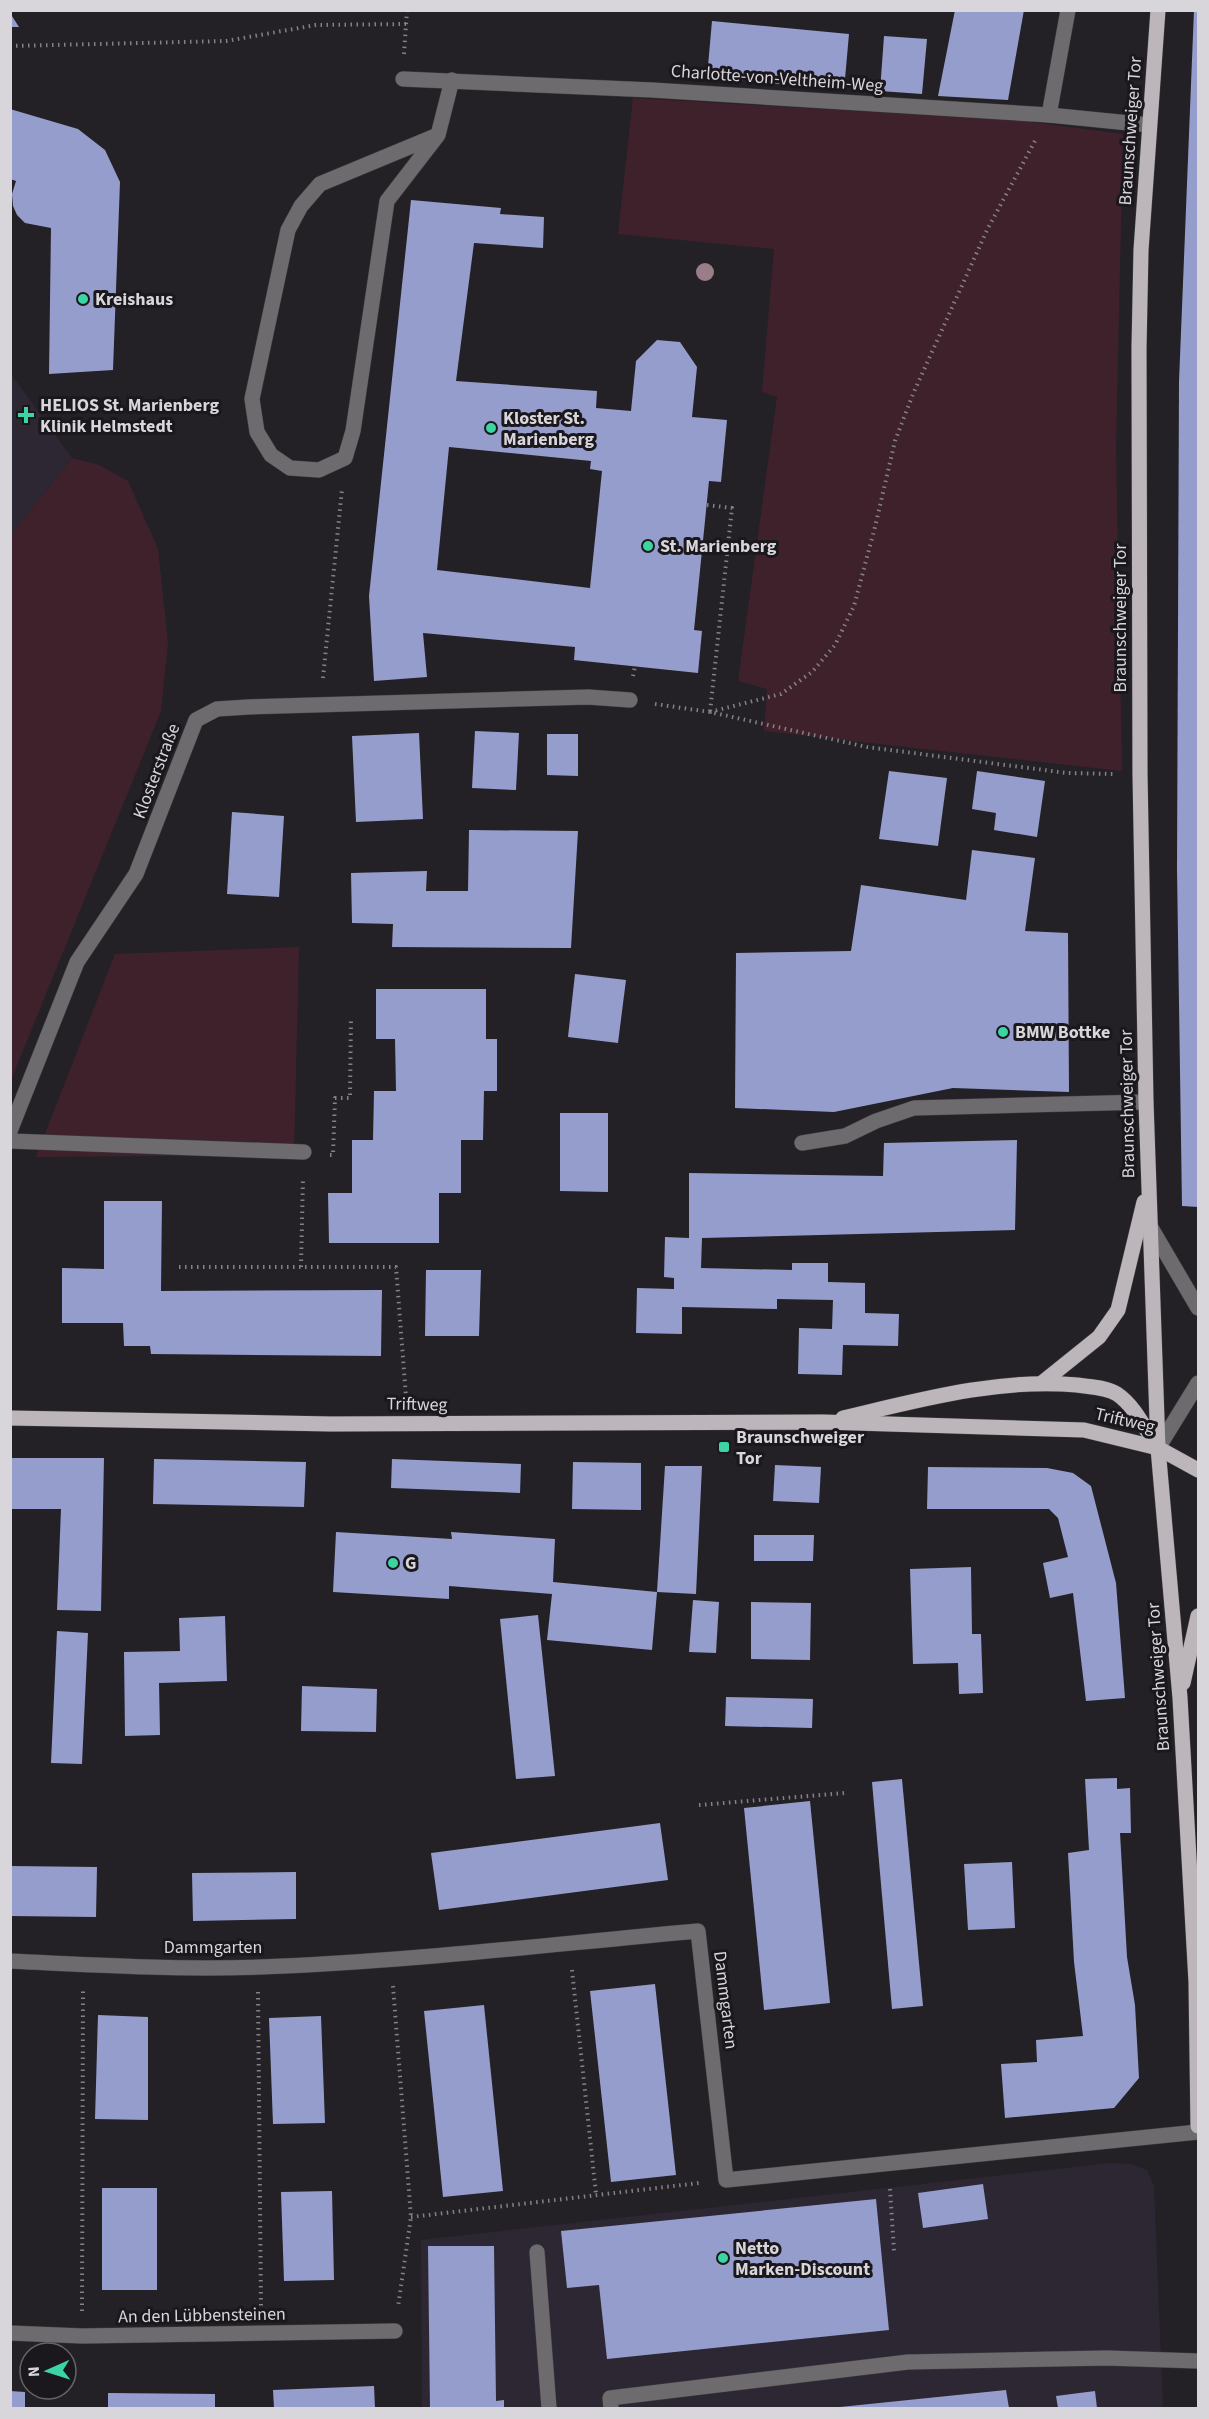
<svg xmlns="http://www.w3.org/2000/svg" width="1209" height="2419" viewBox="0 0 1209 2419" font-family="'Source Sans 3',sans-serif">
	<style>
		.built { fill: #2c2733 }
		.green { fill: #3f212b }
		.building { fill: #959dcc; fill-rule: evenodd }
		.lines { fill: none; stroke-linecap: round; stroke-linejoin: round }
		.minor-casing { stroke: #403e43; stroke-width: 16 }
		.major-casing { stroke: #403e43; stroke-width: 16 }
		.path { stroke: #848286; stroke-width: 4; stroke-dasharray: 1.5 4.5; stroke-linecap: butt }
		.minor { stroke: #6e6b6e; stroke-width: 15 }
		.major { stroke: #bcb6bb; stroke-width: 15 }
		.tree { fill: #9a7d87 }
		.poi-dot { fill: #3dd4a3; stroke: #1a171d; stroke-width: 2 }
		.labels { text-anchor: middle; stroke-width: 6; stroke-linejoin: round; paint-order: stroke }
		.street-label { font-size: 18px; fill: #d8d6da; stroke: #1a171d }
		.poi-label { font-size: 18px; font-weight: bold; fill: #d8d6da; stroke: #1a171d; text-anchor: start }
	</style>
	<rect width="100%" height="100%" fill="#232126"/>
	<g class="built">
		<polygon points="10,373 72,458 11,535 10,535"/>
		<polygon points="1110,2163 1131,2164 1147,2170 1154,2186 1163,2408 422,2408 421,2240"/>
	</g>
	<g class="green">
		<polygon points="633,98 1023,121 1123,134 1116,447 1122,771 764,731 767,689 738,681 777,397 762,392 774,249 618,234"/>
		<polygon points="72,458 99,465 128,481 158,549 168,643 161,711 11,1080 11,535"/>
		<polygon points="299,947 294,1155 36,1157 115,954"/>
	</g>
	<g class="building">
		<polygon points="955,10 1024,10 1008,100 938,96"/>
		<polygon points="1194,10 1198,10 1198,1207 1182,1206 1177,869 1179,382"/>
		<polygon points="10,13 19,27 10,27"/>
		<polygon points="712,21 849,34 844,90 707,77"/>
		<polygon points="884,36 927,39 922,94 880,91"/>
		<polygon points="10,109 78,129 105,150 120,182 113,370 49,374 51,228 25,223 17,215 13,206 12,194 16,181 10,179"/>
		<path d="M 411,200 L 501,208 L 500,214 L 544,217 L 543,248 L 474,243 L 456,381 L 597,391 L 596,408 L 631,411 L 636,361 L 657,340 L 680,342 L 697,367 L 692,417 L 727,420 L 721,482 L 709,481 L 694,630 L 702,631 L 698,673 L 574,660 L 575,647 L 423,633 L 427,677 L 374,681 L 369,596 ZM 449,447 L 591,461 L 590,469 L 602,471 L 590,588 L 437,570 Z"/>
		<polygon points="475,731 519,733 516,790 472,788"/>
		<polygon points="419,733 423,819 356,822 352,736"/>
		<polygon points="547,734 578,734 578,776 547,775"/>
		<polygon points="889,771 947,778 938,846 879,839"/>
		<polygon points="977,771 1045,781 1037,837 994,830 996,813 972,809"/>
		<polygon points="232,812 284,816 279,897 227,894"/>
		<polygon points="469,830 578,831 571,948 392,947 393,924 352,923 351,873 427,871 426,891 468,891"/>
		<polygon points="972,850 1035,858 1025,931 1068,933 1069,1092 953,1088 834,1112 735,1108 736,953 851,951 861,885 966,900"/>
		<polygon points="575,974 626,980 618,1043 568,1037"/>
		<polygon points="376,989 486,989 486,1039 497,1039 497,1091 484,1091 483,1140 461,1140 461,1193 439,1193 439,1243 329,1243 328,1193 352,1193 352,1140 373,1140 374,1091 396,1091 395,1039 376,1039"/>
		<polygon points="560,1113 608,1113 608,1192 560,1191"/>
		<polygon points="1017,1140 1015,1230 702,1238 701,1268 792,1270 792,1263 828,1263 828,1282 865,1283 865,1313 899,1314 898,1346 843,1345 842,1375 798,1374 799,1328 832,1329 833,1300 777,1299 777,1309 682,1307 682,1334 636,1333 637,1288 674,1289 674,1278 664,1277 665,1237 689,1238 689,1173 883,1176 884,1143"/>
		<polygon points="104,1201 162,1201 161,1291 382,1290 381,1356 151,1354 150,1346 124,1346 123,1323 62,1323 62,1268 104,1269"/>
		<polygon points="426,1270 481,1270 479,1336 425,1336"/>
		<polygon points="10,1458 104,1458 101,1611 57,1610 61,1509 10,1509"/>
		<polygon points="154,1459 306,1462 304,1507 153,1504"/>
		<polygon points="392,1459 521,1464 520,1493 391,1488"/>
		<polygon points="573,1462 641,1463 641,1510 572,1509"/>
		<polygon points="775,1465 821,1467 819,1503 773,1501"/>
		<polygon points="665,1466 702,1466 696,1594 657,1592"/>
		<polygon points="928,1467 1047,1468 1073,1473 1091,1486 1116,1583 1125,1698 1086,1701 1073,1593 1050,1598 1043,1563 1068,1557 1058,1518 1049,1509 927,1509"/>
		<polygon points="336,1532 452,1539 451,1532 555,1539 553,1582 657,1592 652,1650 547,1640 552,1594 449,1586 449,1599 333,1592"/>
		<polygon points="754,1535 814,1535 813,1561 754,1561"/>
		<polygon points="971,1567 972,1634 981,1634 983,1693 959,1694 958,1663 913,1664 910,1569"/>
		<polygon points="693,1600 719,1602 716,1653 689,1652"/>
		<polygon points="751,1602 811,1603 810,1660 751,1659"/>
		<polygon points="538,1615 555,1776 516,1779 500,1619"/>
		<polygon points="225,1616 227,1681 159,1683 160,1735 125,1736 124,1652 180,1651 179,1618"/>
		<polygon points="57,1631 88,1633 82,1764 51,1763"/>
		<polygon points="302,1686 377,1689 376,1732 301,1731"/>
		<polygon points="726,1697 813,1699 812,1728 725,1726"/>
		<polygon points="1117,1778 1117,1789 1130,1788 1131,1833 1120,1833 1127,1957 1135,2005 1139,2078 1114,2108 1005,2118 1001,2064 1037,2062 1036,2040 1083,2036 1074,1962 1068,1853 1089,1850 1085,1779"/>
		<polygon points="902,1779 923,2006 892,2009 872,1782"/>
		<polygon points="810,1801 830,2003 764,2010 744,1808"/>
		<polygon points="660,1823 668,1880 439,1910 431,1853"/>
		<polygon points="1012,1862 1015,1928 968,1930 964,1864"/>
		<polygon points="10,1866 97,1867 96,1917 10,1916"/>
		<polygon points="296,1872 296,1919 193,1921 192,1873"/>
		<polygon points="655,1984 676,2175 611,2182 590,1991"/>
		<polygon points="484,2005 503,2191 443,2197 424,2011"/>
		<polygon points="98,2015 148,2017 148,2120 95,2119"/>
		<polygon points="321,2016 325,2123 273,2124 269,2018"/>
		<polygon points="983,2184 988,2219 923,2228 918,2193"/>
		<rect x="102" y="2188" width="55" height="102"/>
		<polygon points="332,2191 334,2280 284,2281 281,2192"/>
		<polygon points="876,2199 889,2330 607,2359 599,2285 567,2288 561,2231"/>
		<polygon points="428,2246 494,2246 496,2401 504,2400 504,2408 430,2408"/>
		<polygon points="374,2386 375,2408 274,2408 273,2390"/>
		<polygon points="1006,2390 1009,2408 840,2408 840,2407"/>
		<polygon points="10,2391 25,2392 25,2408 10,2408"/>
		<polygon points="1095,2391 1097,2408 1058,2408 1056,2396"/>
		<polygon points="108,2393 215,2394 215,2408 108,2408"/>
	</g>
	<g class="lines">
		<defs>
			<g id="minor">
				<polyline points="403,79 652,90 1049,115 1149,125"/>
				<polyline points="1049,115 1068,10"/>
				<polyline points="438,135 387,201 353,431 345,458 319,470 290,468 271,455 257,432 252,399 288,230 301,206 320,184 438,135 452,80"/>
				<polyline points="10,1131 77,962 136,874 196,720 217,709 248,707 588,697 630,700"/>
				<polyline points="10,1141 304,1152"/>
				<polyline points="802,1143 845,1136 876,1121 914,1108 1146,1102"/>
				<polyline points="1150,1226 1198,1308"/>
				<polyline points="1158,1448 1198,1383"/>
				<path d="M 10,1961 C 93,1965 177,1970 260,1967 C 406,1962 552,1944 698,1931 L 726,2180 L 1198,2132"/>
				<polyline points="537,2252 549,2408"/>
				<polyline points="10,2333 82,2336 395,2331"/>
				<polyline points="611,2408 610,2398 908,2362 1107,2358 1198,2361"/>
			</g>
			<g id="major">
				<polyline points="1158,10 1141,250 1139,348 1140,774 1146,1102 1158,1448 1180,1698 1196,1982 1198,2126"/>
				<polyline points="1043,1382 1099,1337 1118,1310 1144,1202"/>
				<polyline points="10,1418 331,1424 823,1422 1084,1430 1158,1448 1198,1470"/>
				<path d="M 843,1418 C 919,1400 998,1378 1077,1385 C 1090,1387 1106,1387 1117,1394 C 1135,1406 1146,1431 1158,1448"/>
				<polyline points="1183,1683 1198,1616"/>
			</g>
		</defs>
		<use href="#minor" class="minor-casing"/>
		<use href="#major" class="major-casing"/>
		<g class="path">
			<polyline points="10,46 226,41 316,25 406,24"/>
			<polyline points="404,54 407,10"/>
			<polyline points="707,505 732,508 710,712"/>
			<polyline points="633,676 635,666"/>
			<polyline points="323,678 342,489"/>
			<polyline points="655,704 710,712 867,747 1067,773 1116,774"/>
			<polyline points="710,712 781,694 812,672 835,645 854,606 875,527 895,441 913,394 987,230 1036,139"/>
			<polyline points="330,1155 333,1155 335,1098 350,1098 351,1017"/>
			<polyline points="179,1267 396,1267 406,1397"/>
			<polyline points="301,1267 303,1178"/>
			<polyline points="699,1805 845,1793"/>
			<polyline points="572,1970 596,2194"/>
			<polyline points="393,1986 411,2217 398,2307"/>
			<polyline points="258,1992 261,2308"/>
			<polyline points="890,2189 894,2251"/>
			<polyline points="411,2217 699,2183"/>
			<polyline points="82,2311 83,1989"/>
		</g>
		<use href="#minor" class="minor"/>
		<use href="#major" class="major"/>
	</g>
	<circle class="tree" cx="705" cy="272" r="9"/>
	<g class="poi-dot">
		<circle cx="83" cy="299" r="6"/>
		<path d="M23 406h6v6h6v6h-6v6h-6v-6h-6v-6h6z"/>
		<circle cx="491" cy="428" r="6"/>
		<circle cx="648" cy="546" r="6"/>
		<circle cx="1003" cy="1032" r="6"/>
		<rect x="718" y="1441" width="12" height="12" rx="3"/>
		<circle cx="393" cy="1563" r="6"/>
		<circle cx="723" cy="2258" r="6"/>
	</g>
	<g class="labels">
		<g class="street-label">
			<text transform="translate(777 78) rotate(4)" y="6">Charlotte-von-Veltheim-Weg</text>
			<text transform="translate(1130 131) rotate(-86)" y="6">Braunschweiger Tor</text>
			<text transform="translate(1120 618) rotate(-90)" y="6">Braunschweiger Tor</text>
			<text transform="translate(156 771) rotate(-69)" y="6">Klosterstraße</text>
			<text transform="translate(1127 1104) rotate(-91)" y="6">Braunschweiger Tor</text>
			<text transform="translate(417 1404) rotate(1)" y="6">Triftweg</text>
			<text transform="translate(1125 1420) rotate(13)" y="6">Triftweg</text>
			<text transform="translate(1158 1677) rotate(-94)" y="6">Braunschweiger Tor</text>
			<text x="213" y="1953">Dammgarten</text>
			<text transform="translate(726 2000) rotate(83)" y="6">Dammgarten</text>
			<text transform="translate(202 2315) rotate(-1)" y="6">An den Lübbensteinen</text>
		</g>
		<g class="poi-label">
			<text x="95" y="305">Kreishaus</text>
			<text x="40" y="411">HELIOS St. Marienberg<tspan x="40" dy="21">Klinik Helmstedt</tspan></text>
			<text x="503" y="424">Kloster St.<tspan x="503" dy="21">Marienberg</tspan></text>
			<text x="660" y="552">St. Marienberg</text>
			<text x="1015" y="1038">BMW Bottke</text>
			<text x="736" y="1443">Braunschweiger<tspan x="736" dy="21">Tor</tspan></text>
			<text x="405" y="1569">G</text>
			<text x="735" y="2254">Netto<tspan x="735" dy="21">Marken-Discount</tspan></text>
		</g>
	</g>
	<rect width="1209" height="2419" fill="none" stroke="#d8d6da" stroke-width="24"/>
	<g transform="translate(48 2371) rotate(267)"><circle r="28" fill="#1a171d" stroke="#666369" stroke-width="1.5"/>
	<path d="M0-4.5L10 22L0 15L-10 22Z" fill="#3dd4a3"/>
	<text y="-9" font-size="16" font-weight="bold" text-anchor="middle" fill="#d8d6da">N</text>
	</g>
</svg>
